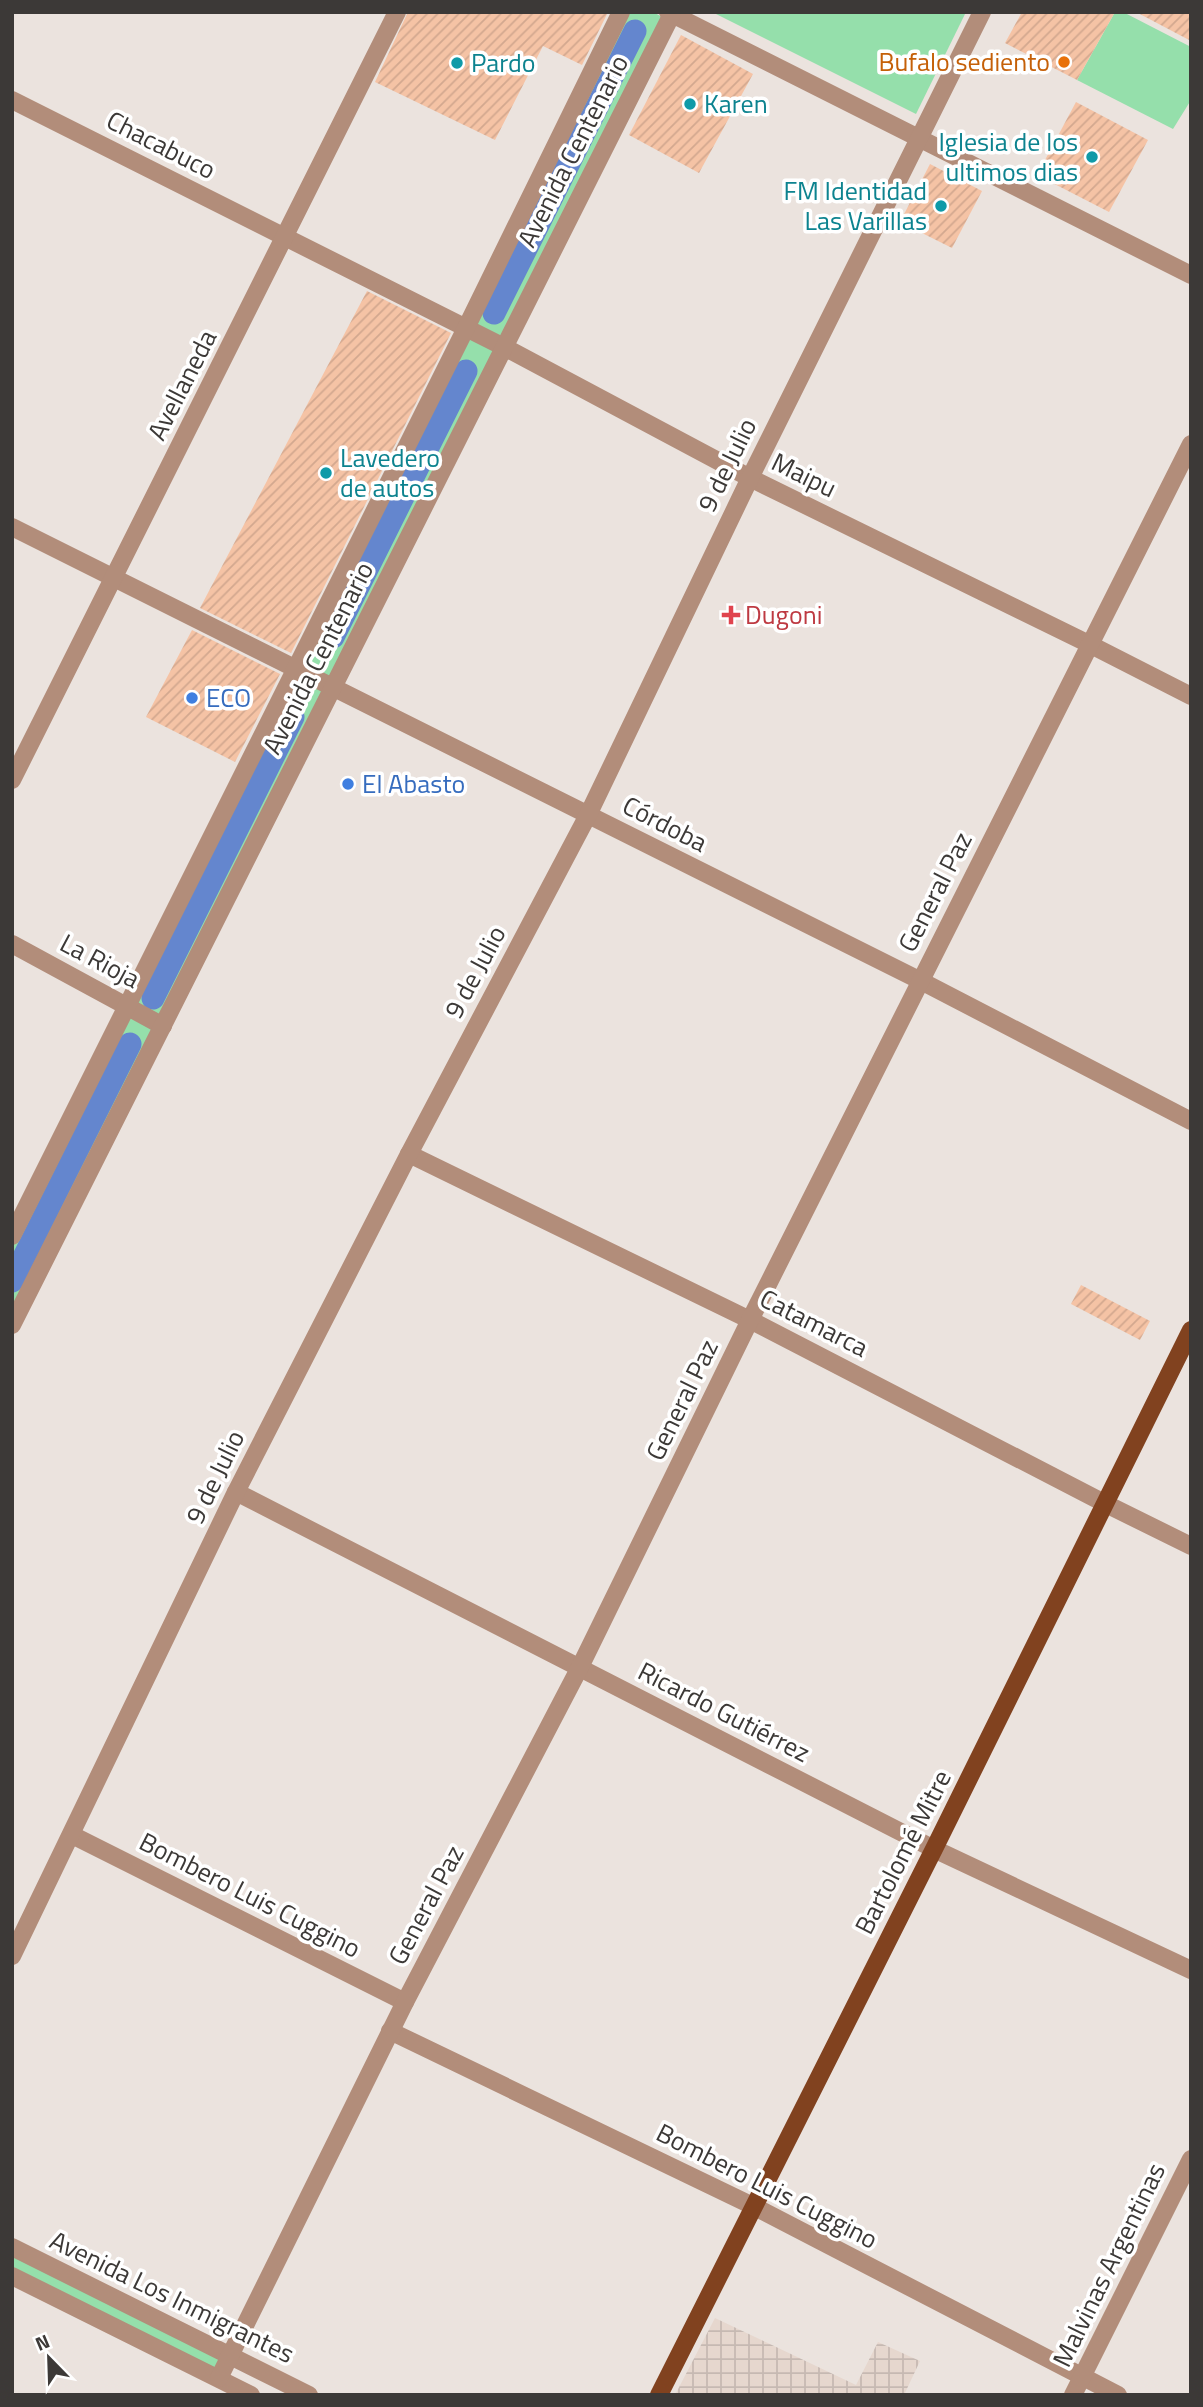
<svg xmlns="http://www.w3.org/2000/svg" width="1203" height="2407" viewBox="0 0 1203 2407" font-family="'Titillium Web',sans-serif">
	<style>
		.industrial { fill: url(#industrial-grid) }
		.green { fill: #95dfab }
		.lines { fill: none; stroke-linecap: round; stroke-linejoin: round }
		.canal { stroke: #6486ce; stroke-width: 23 }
		.building { fill: url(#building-hatch) }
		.minor { stroke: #b28d7a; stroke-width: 18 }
		.major { stroke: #81421f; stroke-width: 18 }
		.food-dot { fill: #e8710a; stroke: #fff; stroke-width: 2.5 }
		.culture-dot { fill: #0f9aa8; stroke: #fff; stroke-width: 2.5 }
		.health-dot { fill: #e0444e; stroke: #fff; stroke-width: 2.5 }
		.shop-dot { fill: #3f7fe0; stroke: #fff; stroke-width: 2.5 }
		.labels { text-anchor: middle; stroke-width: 7; stroke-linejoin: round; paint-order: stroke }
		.food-label { font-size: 26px; fill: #c56008; stroke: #fff; text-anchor: end }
		.culture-label { font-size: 26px; fill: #0d838f; stroke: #fff; text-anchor: start }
		.street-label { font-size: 26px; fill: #3c3937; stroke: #fff }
		.health-label { font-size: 26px; fill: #be3a42; stroke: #fff; text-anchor: start }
		.shop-label { font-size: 26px; fill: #366cbe; stroke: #fff; text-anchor: start }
	</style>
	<defs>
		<pattern id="industrial-grid" width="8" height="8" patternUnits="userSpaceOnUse" patternTransform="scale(1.75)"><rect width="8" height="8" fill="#e6d7ce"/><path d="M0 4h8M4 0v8" fill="none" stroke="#c6b9b2"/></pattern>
		<pattern id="building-hatch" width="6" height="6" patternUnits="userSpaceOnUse" patternTransform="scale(1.75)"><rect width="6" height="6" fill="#f5c3a5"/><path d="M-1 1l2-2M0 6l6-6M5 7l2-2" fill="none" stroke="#d3a88f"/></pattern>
	</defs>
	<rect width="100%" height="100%" fill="#ebe3de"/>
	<polygon class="industrial" points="715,2318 856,2385 878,2342 920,2361 904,2395 675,2395"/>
	<g class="green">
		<polygon points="628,12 653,12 664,18 12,1314 12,1244"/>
		<polygon points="712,12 966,12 916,114"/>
		<polygon points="1115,12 1123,12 1191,47 1191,100 1173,129 1077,80"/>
		<polygon points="12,2255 222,2357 216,2370 12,2270"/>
	</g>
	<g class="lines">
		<g class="canal">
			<polyline points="494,313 635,31"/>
			<polyline points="333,637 466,371"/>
			<polyline points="153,998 293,717"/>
			<polyline points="12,1281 130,1044"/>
		</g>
	</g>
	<g class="building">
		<polygon points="408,12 608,12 582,65 543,46 495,140 375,82"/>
		<polygon points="1022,12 1115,12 1077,80 1005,43"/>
		<polygon points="1136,12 1191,12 1191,41"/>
		<polygon points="681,35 753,74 699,173 629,135"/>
		<polygon points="1076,102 1148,140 1109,212 1037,175"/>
		<polygon points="930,164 982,191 952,248 900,222"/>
		<polygon points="367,291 451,333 291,653 200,608"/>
		<polygon points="192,630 280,674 235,762 146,717"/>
		<polygon points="1081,1285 1150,1321 1140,1340 1071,1304"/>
	</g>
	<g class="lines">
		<g class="minor">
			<polyline points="668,12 1191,275"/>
			<polyline points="12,100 504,347 750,478 1089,644 1191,696"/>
			<polyline points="12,527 921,981 1191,1121"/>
			<polyline points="12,780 397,12"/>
			<polyline points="12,944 163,1026"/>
			<polyline points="409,1154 750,1320 1106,1504 1191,1546"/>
			<polyline points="12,1236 466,328 621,12"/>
			<polyline points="12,1325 672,14"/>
			<polyline points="236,1492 934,1849 1191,1970"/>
			<polyline points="72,1835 405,2002"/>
			<polyline points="12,1956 236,1492 409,1154 588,815 750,478 982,12"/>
			<polyline points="390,2031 753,2206 1118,2395"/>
			<polyline points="12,2247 309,2395"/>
			<polyline points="12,2276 251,2395"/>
			<polyline points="219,2378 405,2002 580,1667 750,1320 1191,444"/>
			<polyline points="1073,2395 1191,2159"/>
		</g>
		<polyline class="major" points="659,2395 934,1849 1191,1330"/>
	</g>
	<circle class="food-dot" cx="1064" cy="62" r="7"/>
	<g class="culture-dot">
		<circle cx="457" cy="63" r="7"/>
		<circle cx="690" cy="104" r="7"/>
		<circle cx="1092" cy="157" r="7"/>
		<circle cx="941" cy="206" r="7"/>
		<circle cx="326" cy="473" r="7"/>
	</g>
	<path class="health-dot" d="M727.5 604.5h7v7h7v7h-7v7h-7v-7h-7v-7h7z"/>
	<g class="shop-dot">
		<circle cx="192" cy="698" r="7"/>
		<circle cx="348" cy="784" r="7"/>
	</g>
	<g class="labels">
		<g class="food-label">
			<text x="1050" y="71">Bufalo sediento</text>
		</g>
		<g class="culture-label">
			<text x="471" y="72">Pardo</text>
			<text x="704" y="113">Karen</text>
			<text x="1078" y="151" text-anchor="end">Iglesia de los<tspan x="1078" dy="30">ultimos dias</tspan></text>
			<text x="927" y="200" text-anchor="end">FM Identidad<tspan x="927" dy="30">Las Varillas</tspan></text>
			<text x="340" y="467">Lavedero<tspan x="340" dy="30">de autos</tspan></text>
		</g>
		<g class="street-label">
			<text transform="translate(161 145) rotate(27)" y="9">Chacabuco</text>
			<text transform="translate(573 151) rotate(-63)" y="9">Avenida Centenario</text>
			<text transform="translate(182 385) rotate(-63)" y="9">Avellaneda</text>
			<text transform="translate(727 465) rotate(-64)" y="9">9 de Julio</text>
			<text transform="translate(804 475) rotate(26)" y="9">Maipu</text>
			<text transform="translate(318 658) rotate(-63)" y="9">Avenida Centenario</text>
			<text transform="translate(665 824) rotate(27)" y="9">Córdoba</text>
			<text transform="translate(935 892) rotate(-63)" y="9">General Paz</text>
			<text transform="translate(100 961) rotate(28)" y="9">La Rioja</text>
			<text transform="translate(475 972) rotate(-62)" y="9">9 de Julio</text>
			<text transform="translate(814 1323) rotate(27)" y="9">Catamarca</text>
			<text transform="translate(682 1400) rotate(-64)" y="9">General Paz</text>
			<text transform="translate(215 1477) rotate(-64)" y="9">9 de Julio</text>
			<text transform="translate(724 1712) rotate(27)" y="9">Ricardo Gutiérrez</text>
			<text transform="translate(903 1852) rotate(-63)" y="9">Bartolomé Mitre</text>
			<text transform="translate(250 1895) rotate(27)" y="9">Bombero Luis Cuggino</text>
			<text transform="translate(426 1905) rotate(-62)" y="9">General Paz</text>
			<text transform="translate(767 2186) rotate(27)" y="9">Bombero Luis Cuggino</text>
			<text transform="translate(1109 2265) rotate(-64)" y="9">Malvinas Argentinas</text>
			<text transform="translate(172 2297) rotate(26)" y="9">Avenida Los Inmigrantes</text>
		</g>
		<g class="health-label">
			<text x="745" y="624">Dugoni</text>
		</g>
		<g class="shop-label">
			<text x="206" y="707">ECO</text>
			<text x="362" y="793">El Abasto</text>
		</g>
	</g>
	<rect width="1203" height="2407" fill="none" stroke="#3c3937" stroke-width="28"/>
	<g transform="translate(49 2358) rotate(337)" stroke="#ffffff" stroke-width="5" paint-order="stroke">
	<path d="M0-5L12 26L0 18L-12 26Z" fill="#3c3937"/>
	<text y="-10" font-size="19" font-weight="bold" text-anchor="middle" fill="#3c3937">N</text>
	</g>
</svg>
